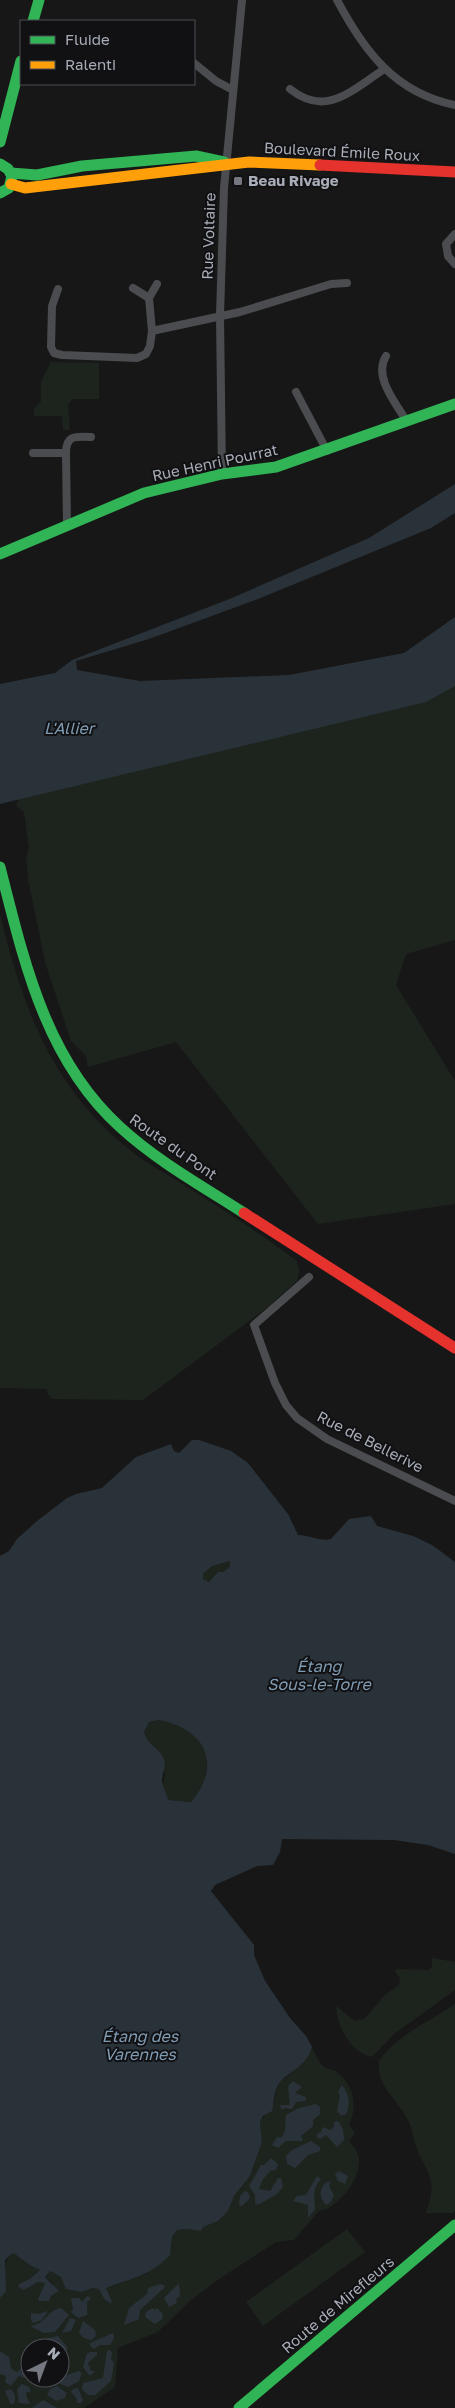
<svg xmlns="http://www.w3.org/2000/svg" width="455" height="2408" viewBox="0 0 455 2408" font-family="'Golos Text',sans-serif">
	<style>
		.green { fill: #1d241e; fill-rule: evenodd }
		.water { fill: #2a3239; fill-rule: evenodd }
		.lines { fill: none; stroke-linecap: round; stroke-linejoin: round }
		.street { stroke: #4b4c50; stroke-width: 8 }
		.fast { stroke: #30b455; stroke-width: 11 }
		.slow { stroke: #ff9f0a; stroke-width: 11 }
		.jam { stroke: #e5322d; stroke-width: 11 }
		.poi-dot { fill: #757880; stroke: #111113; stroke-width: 2 }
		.labels { text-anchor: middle; stroke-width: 4; stroke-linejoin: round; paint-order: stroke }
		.street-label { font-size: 15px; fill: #a8adb8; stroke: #111113 }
		.poi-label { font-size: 15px; font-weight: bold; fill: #a8adb8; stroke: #111113; text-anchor: start }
		.water-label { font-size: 16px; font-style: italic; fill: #7f9bb3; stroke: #111113 }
	</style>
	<rect width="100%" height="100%" fill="#171717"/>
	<g class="green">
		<polygon points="51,362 99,363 99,399 72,399 68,405 70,430 63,430 62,416 34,416 34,409 41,401 41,382"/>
		<polygon points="455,673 455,940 406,954 396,985 455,1081 455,1204 318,1224 176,1042 88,1067 86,1056 71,1041 45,962 28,879 26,857 29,848 24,812 16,806 20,795"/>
		<path d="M 0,914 C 22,1006 52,1089 130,1150 C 146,1164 166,1173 184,1185 C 222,1209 261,1234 297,1261 L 299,1271 L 297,1281 L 264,1310 L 143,1400 L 52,1399 L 48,1395 L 47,1389 L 0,1388 Z"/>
		<polygon points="230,1561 230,1567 223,1572 218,1572 209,1582 203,1579 203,1574 212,1566"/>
		<path d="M 158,1720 C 206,1728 222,1764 191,1802 L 168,1800 L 163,1786 L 165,1774 L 161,1754 L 149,1744 L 144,1732 L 149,1722 Z"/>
		<path d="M 432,1958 L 455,1962 L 455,1990 L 394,2034 L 372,2057 C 350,2053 337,2025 336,2006 L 355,2021 L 364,2019 L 385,1995 L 399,1985 L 400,1978 L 395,1971 L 397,1969 L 428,1970 L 432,1967 Z"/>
		<path d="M 455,2004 L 455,2211 L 453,2213 L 426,2213 C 439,2175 427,2176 415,2144 C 413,2137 412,2128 409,2122 C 398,2100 376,2086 379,2061 C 398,2034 429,2022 455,2004 Z"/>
		<path d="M 312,2047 C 314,2053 319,2063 324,2067 C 326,2069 332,2069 335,2071 C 354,2083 358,2106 349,2125 L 355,2133 L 349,2141 C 353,2146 358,2152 359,2158 C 361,2178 339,2209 319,2211 L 294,2240 L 276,2242 L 219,2279 L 191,2300 L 158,2332 L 118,2348 L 115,2387 L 84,2408 L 0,2408 L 0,2298 C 9,2286 0,2260 13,2253 C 23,2259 29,2266 40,2270 L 31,2278 L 19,2284 L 24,2290 L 38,2282 L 45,2283 L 38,2299 L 39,2301 L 49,2301 L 51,2296 L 57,2293 L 52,2282 L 45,2277 L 50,2271 L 61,2277 L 67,2289 L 82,2292 L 92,2288 L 99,2289 L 104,2299 L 111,2304 L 112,2301 L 106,2288 L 146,2274 L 171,2250 L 172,2237 L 177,2230 L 186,2229 L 201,2231 L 202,2227 L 218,2221 L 228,2211 L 234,2196 L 250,2176 L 262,2142 L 260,2122 L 274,2102 L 277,2088 L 281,2081 L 287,2077 L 311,2051 ZM 30,2348 L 60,2348 L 60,2378 L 30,2378 Z"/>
		<polygon points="347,2229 365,2252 263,2326 246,2302"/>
	</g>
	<g class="water">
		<polygon points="455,484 455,513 431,528 258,599 149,639 76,661 77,670 140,681 289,675 404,653 455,617 455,686 426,702 0,804 0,684 55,673 72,660 232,598 369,538"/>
		<path d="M 192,1440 L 199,1440 L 231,1451 L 248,1463 L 288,1514 L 298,1535 C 309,1535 321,1542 331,1539 L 349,1519 L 371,1516 L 377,1526 L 413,1536 L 432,1545 L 455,1562 L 455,1854 L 428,1845 L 394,1840 L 282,1839 L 280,1852 L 273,1865 L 257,1866 L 215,1885 L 211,1891 L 254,1945 L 254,1955 L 265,1981 L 290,2018 L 306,2036 L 312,2047 C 307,2065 292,2070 281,2081 C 274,2088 274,2102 272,2111 L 263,2116 L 260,2122 L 262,2142 L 250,2176 L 234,2196 L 228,2211 L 218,2221 L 203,2227 L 201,2231 L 186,2229 L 177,2230 L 172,2237 L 170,2255 C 150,2276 132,2278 106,2288 L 112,2301 L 111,2304 L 104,2299 L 99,2289 L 92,2288 L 82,2292 L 66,2289 L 61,2277 L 50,2271 L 45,2277 L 59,2291 L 51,2296 L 49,2301 L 39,2301 L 38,2299 L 45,2283 L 38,2282 L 24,2290 L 18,2287 L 19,2284 L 31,2278 L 40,2270 C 29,2266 23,2259 13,2253 L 5,2260 L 6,2291 L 0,2298 L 0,1556 L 9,1551 L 17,1539 L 37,1521 L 67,1498 L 76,1494 L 102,1488 L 136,1457 L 171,1444 L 174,1451 L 179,1453 ZM 230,1561 L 230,1567 L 223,1572 L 218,1572 L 209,1582 L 203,1579 L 203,1574 L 212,1566 ZM 158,1720 C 205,1728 223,1764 191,1802 L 168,1800 C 167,1793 162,1787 162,1780 C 163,1770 168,1764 161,1754 C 154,1745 148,1745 144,1732 L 149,1722 Z"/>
		<polygon points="293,2081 302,2087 295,2093 306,2097 305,2101 296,2102 292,2109 285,2108 282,2110 280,2105 290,2105 288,2086"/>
		<path d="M 342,2085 C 349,2093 351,2105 346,2114 L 341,2116 L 337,2111 L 340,2096 L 338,2092 Z"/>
		<polygon points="316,2104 320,2107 320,2114 313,2120 313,2126 301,2136 303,2140 302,2141 286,2141 278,2148 272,2145 277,2137 281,2138 285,2131 286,2115 299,2108"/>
		<polygon points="338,2121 343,2129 344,2140 337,2147 326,2135 320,2139 317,2137 317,2134 321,2132 323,2127 330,2130 334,2127 334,2122"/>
		<polygon points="311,2141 320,2147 320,2151 308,2155 295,2168 287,2164 286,2156 292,2150"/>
		<polygon points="271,2158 278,2164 276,2170 270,2171 262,2181 259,2189 270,2191 278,2178 281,2178 283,2187 277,2194 258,2205 255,2203 255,2195 249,2186 261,2165 264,2165"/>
		<polygon points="339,2171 348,2176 345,2184 338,2181 335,2174"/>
		<path d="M 317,2176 L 321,2179 C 311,2190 315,2199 315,2209 L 308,2218 L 308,2205 L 293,2201 L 297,2196 L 306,2195 Z"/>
		<path d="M 331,2181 L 329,2186 L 334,2195 L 331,2202 L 326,2205 C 320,2197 318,2192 325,2183 Z"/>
		<polygon points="245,2191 248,2192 250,2198 242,2206 239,2205 240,2196"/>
		<polygon points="179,2283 180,2296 176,2299 177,2303 169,2307 164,2298"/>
		<polygon points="160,2284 165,2286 164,2288 140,2310 139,2319 124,2325 129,2308 147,2294 148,2288"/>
		<polygon points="87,2296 91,2298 87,2302 87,2315 78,2318 71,2312 73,2309 71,2298 79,2298 82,2302"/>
		<path d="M 61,2308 L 69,2315 L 55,2332 L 44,2333 L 30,2326 C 46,2324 47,2310 61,2308 Z"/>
		<polygon points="153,2308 155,2310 157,2308 163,2314 162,2319 155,2324 145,2317 146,2312"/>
		<polygon points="48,2311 42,2320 33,2323 31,2320 31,2313 38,2314"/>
		<polygon points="70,2318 76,2320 71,2331 62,2333"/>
		<polygon points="83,2321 95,2330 96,2336 91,2340 84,2338 79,2333"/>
		<polygon points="113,2333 114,2338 110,2345 100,2345 94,2349 90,2346 90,2343"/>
		<polygon points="58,2336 68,2348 60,2356 60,2348 51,2348 48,2345 47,2338"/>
		<polygon points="110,2350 112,2353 111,2359 114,2363 111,2381 95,2395 88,2395 82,2389 83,2383 103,2378 107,2351"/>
		<path d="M 0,2351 L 9,2357 C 11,2363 8,2369 17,2372 L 24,2365 L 30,2373 L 24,2378 L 19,2376 L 11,2386 L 5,2382 L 6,2376 L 0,2374 Z"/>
		<polygon points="91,2352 97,2352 97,2355 88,2363 91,2371 95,2371 90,2376 83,2367 87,2353"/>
		<polygon points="60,2362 67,2375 79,2371 82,2373 79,2381 68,2387 58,2383 54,2378 60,2378"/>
		<polygon points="30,2378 50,2378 52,2382 36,2386 29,2381"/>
		<polygon points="22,2384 29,2387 31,2392 27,2392 26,2395 30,2404 19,2403 17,2389"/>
		<polygon points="57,2386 67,2393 65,2398 56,2401 47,2395 50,2389"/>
		<polygon points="78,2388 83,2400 81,2403 77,2403 77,2399 71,2392 73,2389"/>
		<polygon points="11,2389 15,2395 15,2402 11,2405 5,2391"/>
		<polygon points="43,2400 57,2408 32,2408"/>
	</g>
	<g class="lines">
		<g class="street">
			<path d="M 337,0 C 364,51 395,93 455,105"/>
			<polyline points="194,63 216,81 231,89"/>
			<path d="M 290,89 C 326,118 352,90 383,70"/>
			<polyline points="455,234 446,244 448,256 455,264"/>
			<polyline points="133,288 149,298"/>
			<polyline points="58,289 52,306 51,347 54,353 62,355 137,358 146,354 150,346 152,331 240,312 331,284 347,283"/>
			<polyline points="152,331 149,298 157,284"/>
			<path d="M 386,356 C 373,377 396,403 407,422"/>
			<polyline points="296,392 327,451"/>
			<polyline points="33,453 66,453 67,525"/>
			<path d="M 66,453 C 66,435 76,436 91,437"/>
			<polyline points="222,474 220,315 224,188 242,0"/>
			<polyline points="309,1277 254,1325 275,1383 286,1405 297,1418 327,1439 455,1501"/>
		</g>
		<g class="fast">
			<polyline points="33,21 39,0"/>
			<polyline points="0,142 21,61"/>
			<polyline points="0,164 8,169 12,176 9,188 0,193"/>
			<polyline points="11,173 37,175 82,166 196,156 224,162"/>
			<polyline points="0,554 144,493 222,474 276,467 455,404"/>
			<path d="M 0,867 C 24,961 45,1059 120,1127 C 157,1161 202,1186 244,1213"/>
			<polyline points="239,2408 455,2225"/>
		</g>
		<polyline class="slow" points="11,184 25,188 249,162 320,165"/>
		<g class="jam">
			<polyline points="320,165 455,172"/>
			<polyline points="244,1213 455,1348"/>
		</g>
	</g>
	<rect class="poi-dot" x="233" y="176" width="10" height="10" rx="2.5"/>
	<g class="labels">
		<g class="street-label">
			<text transform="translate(342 152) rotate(3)" y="5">Boulevard Émile Roux</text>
			<text transform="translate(209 236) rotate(-88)" y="5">Rue Voltaire</text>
			<text transform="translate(215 463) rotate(-12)" y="5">Rue Henri Pourrat</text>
			<text transform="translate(173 1147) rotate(35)" y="5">Route du Pont</text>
			<text transform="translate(370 1442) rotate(27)" y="5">Rue de Bellerive</text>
			<text transform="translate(338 2305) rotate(-40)" y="5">Route de Mirefleurs</text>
		</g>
		<g class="poi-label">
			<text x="248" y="186">Beau Rivage</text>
		</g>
		<g class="water-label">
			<text x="69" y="734">L'Allier</text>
			<text x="319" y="1672">Étang<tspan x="319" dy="18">Sous-le-Torre</tspan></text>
			<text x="140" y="2042">Étang des<tspan x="140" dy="18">Varennes</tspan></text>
		</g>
	</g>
	<rect x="20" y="20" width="175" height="65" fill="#111113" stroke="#4d4f55"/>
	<rect x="30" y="36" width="25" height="8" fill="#30b455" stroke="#4d4f55"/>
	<text x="65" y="45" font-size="15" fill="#a8adb8">Fluide</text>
	<rect x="30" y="61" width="25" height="8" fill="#ff9f0a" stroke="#4d4f55"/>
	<text x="65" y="70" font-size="15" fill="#a8adb8">Ralenti</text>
	<g transform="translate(45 2363) rotate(42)"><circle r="24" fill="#111113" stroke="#4d4f55"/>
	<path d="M0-4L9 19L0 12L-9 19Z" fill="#757880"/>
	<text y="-8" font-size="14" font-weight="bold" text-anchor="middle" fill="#a8adb8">N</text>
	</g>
</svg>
